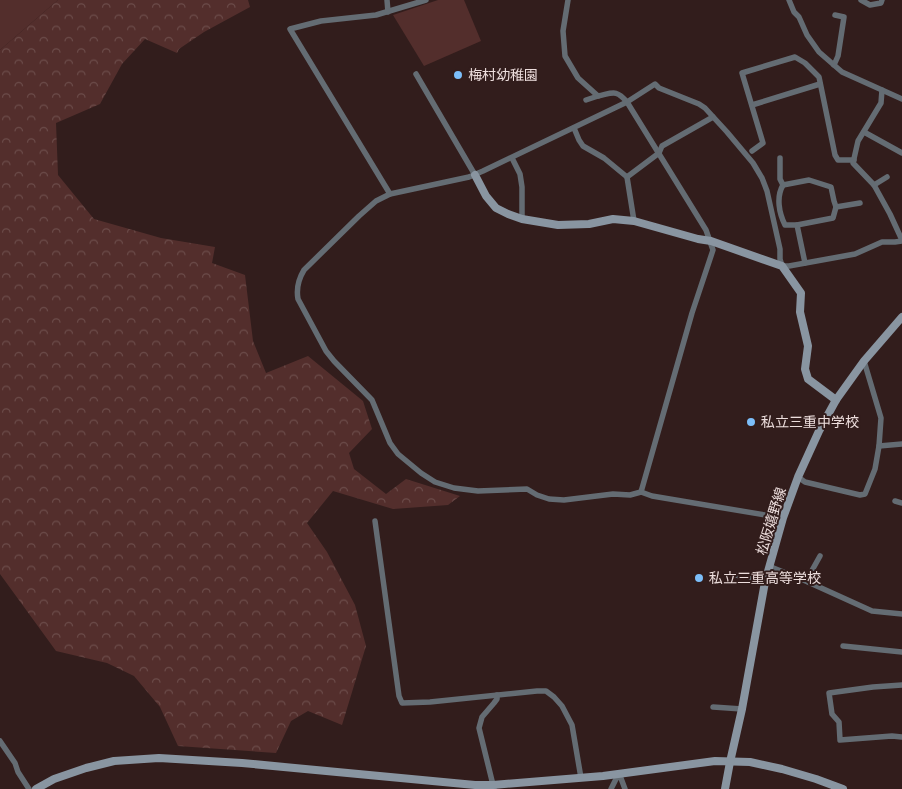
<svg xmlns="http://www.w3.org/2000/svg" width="902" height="789" viewBox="0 0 902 789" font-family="Poppins,'Noto Sans JP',sans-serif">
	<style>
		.green { fill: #532e2c }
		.forest { fill: url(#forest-crowns) }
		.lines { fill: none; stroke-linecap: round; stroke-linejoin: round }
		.street { stroke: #646c73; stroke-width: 5.5 }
		.secondary { stroke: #8995a1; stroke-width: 8 }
		.poi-dot { fill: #7cbef9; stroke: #321d1c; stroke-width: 2 }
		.labels { text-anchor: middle; stroke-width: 4; stroke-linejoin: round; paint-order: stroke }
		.poi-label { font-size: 14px; fill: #eddedd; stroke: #321d1c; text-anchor: start }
		.street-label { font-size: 14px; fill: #eddedd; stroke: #321d1c }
	</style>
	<defs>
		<pattern id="forest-crowns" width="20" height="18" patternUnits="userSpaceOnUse" patternTransform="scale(1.25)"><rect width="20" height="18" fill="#532e2c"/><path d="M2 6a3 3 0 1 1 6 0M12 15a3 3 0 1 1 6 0" fill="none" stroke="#6c4c4a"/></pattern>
	</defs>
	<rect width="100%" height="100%" fill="#321d1c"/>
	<g class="green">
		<polygon points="0,0 58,0 0,50"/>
		<polygon points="438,0 464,0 481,41 424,66 393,15"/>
	</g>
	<polygon class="forest" points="58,0 248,0 250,7 204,32 179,49 177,53 145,39 122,64 100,104 56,123 58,175 94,219 161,238 215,247 212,263 245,275 253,341 266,373 308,356 363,401 372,429 349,453 354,469 386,494 406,479 460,496 448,505 393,509 333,491 307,523 327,552 355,605 366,646 342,725 308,711 291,721 276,753 178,746 160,707 134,676 107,663 56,651 0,574 0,50"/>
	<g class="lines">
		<g class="street">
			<polyline points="387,0 388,12"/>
			<path d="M 568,0 L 563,31 L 565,56 L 578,78 L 598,96 C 613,93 616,89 627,102 L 706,230 L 713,250 L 692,313 L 641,492"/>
			<polyline points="789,0 794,12 799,17 807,35 819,52 842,72 902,99"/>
			<polyline points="861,0 870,5 881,3 882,0"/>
			<polyline points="834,65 838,56 844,17 835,15"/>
			<polyline points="416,74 475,175"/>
			<polyline points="882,90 881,103 858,141 853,163 874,185 890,214 902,240"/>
			<polyline points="586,100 598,96"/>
			<polyline points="752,105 820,84"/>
			<polyline points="574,128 579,140 583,146 604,158 627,177"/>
			<polyline points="864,132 902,153"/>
			<polyline points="752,151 763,143 742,73 795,57 805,63 819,77 835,155 838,160 854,160"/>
			<polyline points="512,158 520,174 522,187 522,219"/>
			<path d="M 780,158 L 780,179 L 783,185 C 776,197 779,213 785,225 L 797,225 L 805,263"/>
			<polyline points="783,185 809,180 831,187 834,201 836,207"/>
			<polyline points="874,185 887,177"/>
			<polyline points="390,194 290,29 321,21 376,15 426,0"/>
			<polyline points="634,221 627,177 659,153 662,146 713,117"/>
			<polyline points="797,225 833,218 836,207 860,203"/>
			<polyline points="879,446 902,444"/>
			<polyline points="798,477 805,482 860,495 865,494 875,469 879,446 881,418 864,361"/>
			<polyline points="895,501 902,503"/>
			<path d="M 783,518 L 652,496 L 641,492 L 630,495 L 613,494 L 564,500 L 549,499 L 537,495 L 527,489 L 478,491 L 454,488 L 435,482 L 421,473 L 398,454 L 390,443 L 372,400 L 334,361 L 326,351 L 298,299 C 296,288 298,280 304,270 L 359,216 L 376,201 L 390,194 L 469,177 L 483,171 L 627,102 L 655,84 L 659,88 L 699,104 L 705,108 L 727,132 L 753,163 L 762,178 L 767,191 L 780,249 L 780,259 L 782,266 L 789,266 L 855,254 L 882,242 L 895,242 L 902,241"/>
			<polyline points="375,521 399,696 402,703 430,702 537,691 546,691 554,697 562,706 572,725 581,778"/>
			<polyline points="771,567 808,582 872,611 902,614"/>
			<polyline points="736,575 765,582"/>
			<polyline points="808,582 810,574 820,556"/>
			<polyline points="843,646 902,652"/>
			<polyline points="902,685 873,687 829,693 832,714 839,722 840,740 892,736 902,737"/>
			<polyline points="713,707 742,709"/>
			<polyline points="0,741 15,763 18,772 29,789"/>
			<polyline points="494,789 479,728 482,717 494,703 497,699 497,695"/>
			<polyline points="611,789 619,773 625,789"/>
		</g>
		<g class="secondary">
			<polyline points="475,175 486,196 496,208 508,214 522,219 558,225 589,224 613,219 634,221 698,239 711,241 782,266 801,293 800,312 808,346 805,369 808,379 836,400"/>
			<polyline points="36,789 54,779 86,768 114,761 159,758 242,763 475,785 493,785 603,776 715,761 750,762 782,769 816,779 843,789"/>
			<polyline points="725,789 730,762 742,709 765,582 783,518 798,477 819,431 836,400 864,361 902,317"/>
		</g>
	</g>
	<g class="poi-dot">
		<circle cx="458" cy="75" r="5"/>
		<circle cx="751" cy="422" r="5"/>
		<circle cx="699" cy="578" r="5"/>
	</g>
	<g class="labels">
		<g class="poi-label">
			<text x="468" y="80">梅村幼稚園</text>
			<text x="761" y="427">私立三重中学校</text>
			<text x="709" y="583">私立三重高等学校</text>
		</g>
		<g class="street-label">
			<text transform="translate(771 521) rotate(-73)" y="5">松阪嬉野線</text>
		</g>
	</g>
</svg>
